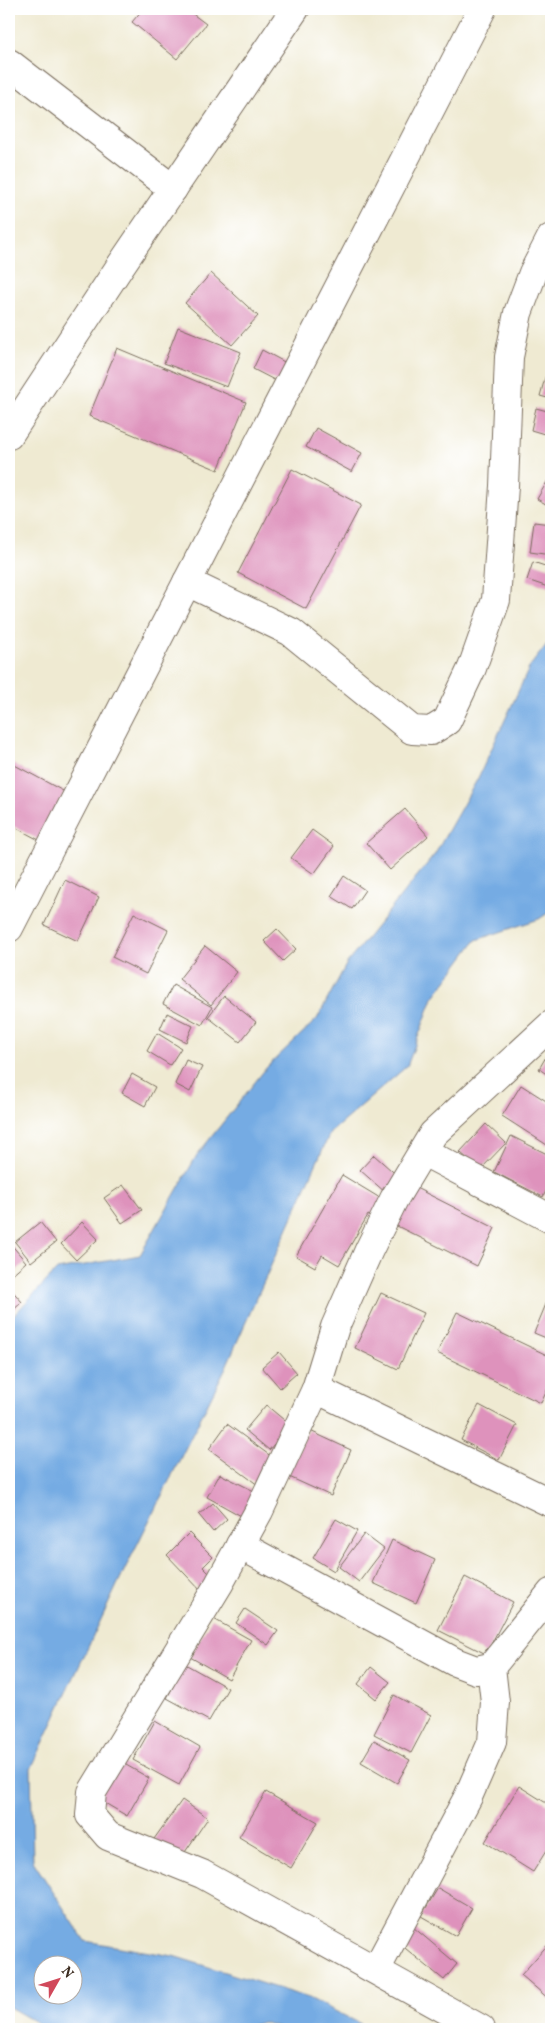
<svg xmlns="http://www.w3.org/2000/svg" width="560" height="2038" viewBox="0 0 560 2038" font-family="Vollkorn,serif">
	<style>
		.water { fill: #75abe3; stroke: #586a80; fill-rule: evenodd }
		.building { fill: #de92bc }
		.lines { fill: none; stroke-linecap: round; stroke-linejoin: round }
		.minor-casing { stroke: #7a6d5d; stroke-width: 30 }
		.minor { stroke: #fff; stroke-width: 28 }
	</style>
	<rect width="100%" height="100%" fill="#fff"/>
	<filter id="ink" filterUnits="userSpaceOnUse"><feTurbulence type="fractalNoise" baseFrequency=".02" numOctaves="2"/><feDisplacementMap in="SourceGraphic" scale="10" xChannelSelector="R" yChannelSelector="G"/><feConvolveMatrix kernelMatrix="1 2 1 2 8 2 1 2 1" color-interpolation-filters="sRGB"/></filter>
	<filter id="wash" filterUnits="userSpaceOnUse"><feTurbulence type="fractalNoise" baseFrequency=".0096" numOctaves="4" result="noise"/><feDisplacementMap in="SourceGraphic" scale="20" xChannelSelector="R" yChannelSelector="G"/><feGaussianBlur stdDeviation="1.12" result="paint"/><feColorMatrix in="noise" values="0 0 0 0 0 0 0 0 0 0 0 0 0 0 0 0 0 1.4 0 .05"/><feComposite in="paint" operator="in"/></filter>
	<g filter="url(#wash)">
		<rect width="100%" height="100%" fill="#efead2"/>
		<path class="water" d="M 551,639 L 551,911 L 539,919 L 476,940 L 433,998 L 407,1066 L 330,1133 L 225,1369 L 120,1579 L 31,1769 L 33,1861 L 85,1941 L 173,1956 L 309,1998 L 371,2029 L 284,2029 L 263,2022 L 238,2029 L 48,2029 L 9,2007 L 9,1320 L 57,1270 L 140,1255 L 197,1155 L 267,1067 L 317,1019 L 347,963 L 435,854 L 478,778 L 530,666 ZM 42,1966 L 72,1966 L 72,1996 L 42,1996 Z"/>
		<g id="blocks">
			<g class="building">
				<polygon points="143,9 186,9 206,24 177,59 132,22"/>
				<polygon points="211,273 258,316 232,345 185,303"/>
				<polygon points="178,327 241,352 227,387 164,363"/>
				<polygon points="117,348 246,402 218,470 89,416"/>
				<polygon points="262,350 290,365 280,383 253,369"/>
				<polygon points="548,367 551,368 551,399 540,396"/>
				<polygon points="536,408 551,412 551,436 531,430"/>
				<polygon points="316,428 362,453 352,472 306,447"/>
				<polygon points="292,469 361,505 306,609 238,573"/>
				<polygon points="551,475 551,507 537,499"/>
				<polygon points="534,522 551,524 551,555 530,552"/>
				<polygon points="533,562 551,568 551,588 527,580"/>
				<polygon points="9,762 65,792 39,840 9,824"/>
				<polygon points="405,809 428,836 390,870 366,843"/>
				<polygon points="312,830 334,846 314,874 291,858"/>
				<polygon points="344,876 365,890 352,909 331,896"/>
				<polygon points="65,880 99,897 78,941 44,925"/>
				<polygon points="134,913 168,930 146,974 112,957"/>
				<polygon points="277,929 296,949 283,961 264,941"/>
				<polygon points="205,946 237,972 211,1005 179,979"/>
				<polygon points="173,985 212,1007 202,1025 163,1004"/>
				<polygon points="224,996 256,1022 240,1042 208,1017"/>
				<polygon points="167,1013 193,1026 186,1042 160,1029"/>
				<polygon points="157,1033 181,1048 170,1065 147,1051"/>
				<polygon points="547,1055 551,1058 551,1077 539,1069"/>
				<polygon points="186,1060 202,1067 190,1092 175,1084"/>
				<polygon points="132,1074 155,1087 145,1106 122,1093"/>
				<polygon points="521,1085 551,1104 551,1139 547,1145 502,1116"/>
				<polygon points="486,1124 506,1143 480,1170 460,1152"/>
				<polygon points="511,1136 551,1156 551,1181 543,1197 494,1172"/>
				<polygon points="374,1155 400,1178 386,1193 360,1170"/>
				<polygon points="342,1175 385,1201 375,1218 368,1215 339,1265 322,1255 315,1267 296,1256"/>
				<polygon points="123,1185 142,1210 122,1223 104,1198"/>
				<polygon points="414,1187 495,1228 477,1266 395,1225"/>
				<polygon points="40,1222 56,1242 31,1262 15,1242"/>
				<polygon points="82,1222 98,1239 76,1260 61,1244"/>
				<polygon points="9,1242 26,1262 9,1277"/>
				<polygon points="9,1287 22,1302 9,1314"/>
				<polygon points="551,1292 551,1340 534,1333"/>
				<polygon points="381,1293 424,1313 398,1369 355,1348"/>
				<polygon points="457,1312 551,1357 551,1382 541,1403 437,1353"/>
				<polygon points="279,1352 297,1373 280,1388 262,1367"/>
				<polygon points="266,1405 290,1425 269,1450 245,1430"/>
				<polygon points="479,1405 517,1425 499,1460 461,1440"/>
				<polygon points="227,1424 276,1460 258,1485 209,1449"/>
				<polygon points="308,1430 351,1450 331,1496 287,1476"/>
				<polygon points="220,1474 256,1492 243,1517 207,1497"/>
				<polygon points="213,1503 227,1519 213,1532 199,1515"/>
				<polygon points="336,1519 357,1531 334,1571 313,1558"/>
				<polygon points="189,1533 213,1557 203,1567 216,1580 203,1593 167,1555"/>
				<polygon points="364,1534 384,1549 359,1582 339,1567"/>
				<polygon points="392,1540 435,1560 416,1603 373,1583"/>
				<polygon points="465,1577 513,1602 486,1654 438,1630"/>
				<polygon points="245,1609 278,1631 268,1645 236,1623"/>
				<polygon points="212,1618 251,1640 229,1679 190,1657"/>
				<polygon points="185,1664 228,1688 209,1721 167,1698"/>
				<polygon points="371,1667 390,1682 376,1699 358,1684"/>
				<polygon points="394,1695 431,1715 411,1753 374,1734"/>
				<polygon points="155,1721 200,1747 179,1785 133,1760"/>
				<polygon points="374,1740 410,1760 397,1783 361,1762"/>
				<polygon points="119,1761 149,1778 127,1816 98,1799"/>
				<polygon points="519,1786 551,1806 551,1843 533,1872 485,1842"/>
				<polygon points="266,1792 318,1822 291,1868 239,1837"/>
				<polygon points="182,1800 208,1818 181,1858 154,1839"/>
				<polygon points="438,1888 472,1908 456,1936 421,1916"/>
				<polygon points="413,1927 457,1964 444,1980 400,1944"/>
				<polygon points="551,1941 551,1999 550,2000 521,1975"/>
			</g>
		</g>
	</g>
	<g filter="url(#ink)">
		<use href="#blocks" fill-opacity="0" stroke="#7a6d5d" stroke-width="1"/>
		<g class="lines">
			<defs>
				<g id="minor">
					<polyline points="9,63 173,189"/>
					<polyline points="9,435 121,265 295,9"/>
					<polyline points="187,582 291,632 412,730 431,731 447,721 472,668 496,600 504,486 509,357 518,313 533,273 551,238"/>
					<polyline points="9,928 482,9"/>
					<polyline points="424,1152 551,1219"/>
					<polyline points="316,1389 551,1503"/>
					<polyline points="240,1545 455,1662 476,1670 491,1667 551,1593"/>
					<polyline points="376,1970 468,1797 492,1742 495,1702 491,1667"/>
					<polyline points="481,2029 202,1874 108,1836 90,1815 92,1792 219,1584 259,1511 316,1389 335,1327 369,1250 394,1199 433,1134 551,1025"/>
				</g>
			</defs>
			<use href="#minor" class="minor-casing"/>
			<use href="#minor" class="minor"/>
		</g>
	</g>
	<rect width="560" height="2038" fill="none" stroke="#fff" stroke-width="30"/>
	<g transform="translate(58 1980) rotate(51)"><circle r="24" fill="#ffffff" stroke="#b1aaa5"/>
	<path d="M0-4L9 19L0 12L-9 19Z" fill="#d1495b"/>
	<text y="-8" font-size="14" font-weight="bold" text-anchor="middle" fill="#3b2a1e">N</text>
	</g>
</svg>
